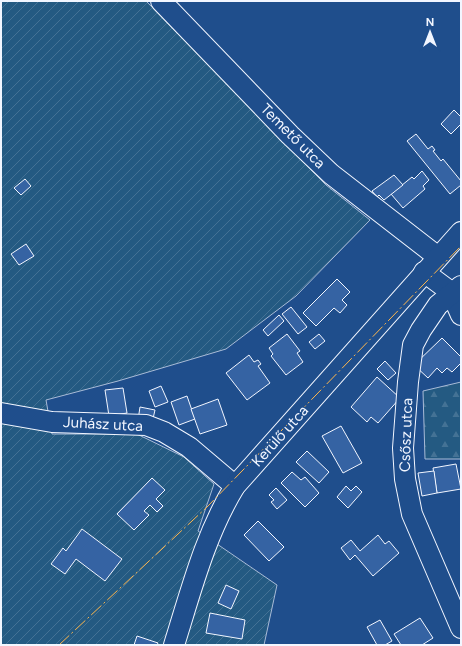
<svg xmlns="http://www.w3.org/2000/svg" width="462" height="646" viewBox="0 0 462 646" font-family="Figtree,sans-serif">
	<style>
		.forest { fill: url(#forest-firs); stroke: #a8bbd7 }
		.garden { fill: url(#garden-furrows); stroke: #a8bbd7 }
		.building { fill: #3563a3; stroke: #f2f6ff }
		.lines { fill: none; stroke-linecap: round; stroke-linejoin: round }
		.minor-casing { stroke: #f2f6ff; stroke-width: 22 }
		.minor { stroke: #1f4e8c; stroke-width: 20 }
		.power { stroke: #ffb74d; stroke-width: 1; stroke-dasharray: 14 3 2 3; stroke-linecap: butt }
		.labels { text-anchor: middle; stroke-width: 3; stroke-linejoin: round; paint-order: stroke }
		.street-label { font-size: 15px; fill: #f2f6ff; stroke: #1f4e8c }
	</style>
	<defs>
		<pattern id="forest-firs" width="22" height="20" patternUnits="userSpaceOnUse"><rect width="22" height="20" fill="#245a82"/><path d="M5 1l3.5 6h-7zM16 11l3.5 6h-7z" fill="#447295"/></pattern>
		<pattern id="garden-furrows" width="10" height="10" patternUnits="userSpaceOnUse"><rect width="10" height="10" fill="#245a82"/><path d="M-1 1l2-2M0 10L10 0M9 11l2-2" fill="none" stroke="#447295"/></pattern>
	</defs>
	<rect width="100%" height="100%" fill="#1f4e8c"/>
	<polygon class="forest" points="461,382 461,459 425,459 423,391"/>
	<polygon class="garden" points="1,1 146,1 326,185 370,220 296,296 226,349 118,381 46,400 52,434 137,434 184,457 214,484 198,531 277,585 264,645 1,645"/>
	<g class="building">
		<polygon points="454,110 461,117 461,124 451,134 441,124"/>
		<polygon points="416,134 428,149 432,146 435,150 433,151 441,161 443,159 461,181 461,185 450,194 407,141"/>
		<polygon points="422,171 429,180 423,186 425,189 403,208 391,194 412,177 414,179"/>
		<polygon points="394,175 403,185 384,200 379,195 377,197 372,191"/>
		<polygon points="25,179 31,186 21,195 14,188"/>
		<polygon points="26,244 34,256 19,265 11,254"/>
		<polygon points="337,279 350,292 342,300 347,305 340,313 334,308 316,326 303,313"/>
		<polygon points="291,307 307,327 298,334 282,314"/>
		<polygon points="279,315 284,321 268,336 263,330"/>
		<polygon points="287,334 300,351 297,353 303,362 286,375 271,356 273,354 269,348"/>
		<polygon points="319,334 325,341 315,349 309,342"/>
		<polygon points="442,338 461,357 461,363 452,372 447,368 442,373 437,368 428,378 414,365"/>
		<polygon points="249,355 254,362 258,360 261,364 258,366 270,383 247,400 226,373"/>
		<polygon points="385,361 396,373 388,380 377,369"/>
		<polygon points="377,377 400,398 378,423 371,417 367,422 351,407"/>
		<polygon points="161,386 168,402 155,407 149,391"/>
		<polygon points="123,388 127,413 109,416 105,390"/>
		<polygon points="187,396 195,419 179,425 171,402"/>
		<polygon points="218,399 227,425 200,434 191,409"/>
		<polygon points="140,407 155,410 152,423 138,420"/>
		<polygon points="341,426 362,463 343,473 322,436"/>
		<polygon points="307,451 329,472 319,483 296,462"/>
		<polygon points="456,464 461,489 437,493 433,468"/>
		<polygon points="434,471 437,493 422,496 418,473"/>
		<polygon points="292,472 301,480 305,477 319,493 305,507 281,483"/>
		<polygon points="152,478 165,490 156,499 163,506 157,512 150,505 144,511 149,515 134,530 117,514"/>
		<polygon points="346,486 351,491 356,486 362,492 348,508 337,497"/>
		<polygon points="276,488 287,500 277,509 271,502 274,500 269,495"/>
		<polygon points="258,521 284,547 269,561 244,535"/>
		<polygon points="82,529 122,559 105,581 76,559 65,574 51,564 63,548 66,551"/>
		<polygon points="378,535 385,544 389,541 399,553 373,576 355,555 350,560 341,548 351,540 360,551"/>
		<polygon points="226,585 239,591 231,609 218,603"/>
		<polygon points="210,613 245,620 242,639 206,633"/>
		<polygon points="420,618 433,638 422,645 401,645 394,634"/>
		<polygon points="380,620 392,641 385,645 377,645 367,627"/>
		<polygon points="137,636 158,643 157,645 134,645"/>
	</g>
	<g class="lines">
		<defs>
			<g id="minor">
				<polyline points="161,1 290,135 331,174 438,257"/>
				<polyline points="424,272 451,292 461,315"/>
				<polyline points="461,286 438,305 421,330 413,345 408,382 403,448 405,479 412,514 461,628"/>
				<polyline points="1,413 52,422 146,425 164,432 189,447 235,486"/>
				<path d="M 174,645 C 191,591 205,535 235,486 L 461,232"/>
			</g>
		</defs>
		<use href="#minor" class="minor-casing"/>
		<use href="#minor" class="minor"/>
		<polyline class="power" points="59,645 207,507 461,246"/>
	</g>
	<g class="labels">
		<g class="street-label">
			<text transform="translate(293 136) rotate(45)" y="5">Temető utca</text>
			<text transform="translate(103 424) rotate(3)" y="5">Juhász utca</text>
			<text transform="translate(406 435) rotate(-88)" y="5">Csősz utca</text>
			<text transform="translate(280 436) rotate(-48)" y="5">Kerülő utca</text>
		</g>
	</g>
	<rect width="462" height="646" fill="none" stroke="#f2f6ff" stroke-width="4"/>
	<g transform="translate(430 32)" stroke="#1f4e8c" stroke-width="3" paint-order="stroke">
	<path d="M0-3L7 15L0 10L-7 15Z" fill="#f2f6ff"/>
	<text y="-6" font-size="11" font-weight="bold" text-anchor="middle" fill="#f2f6ff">N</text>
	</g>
</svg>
